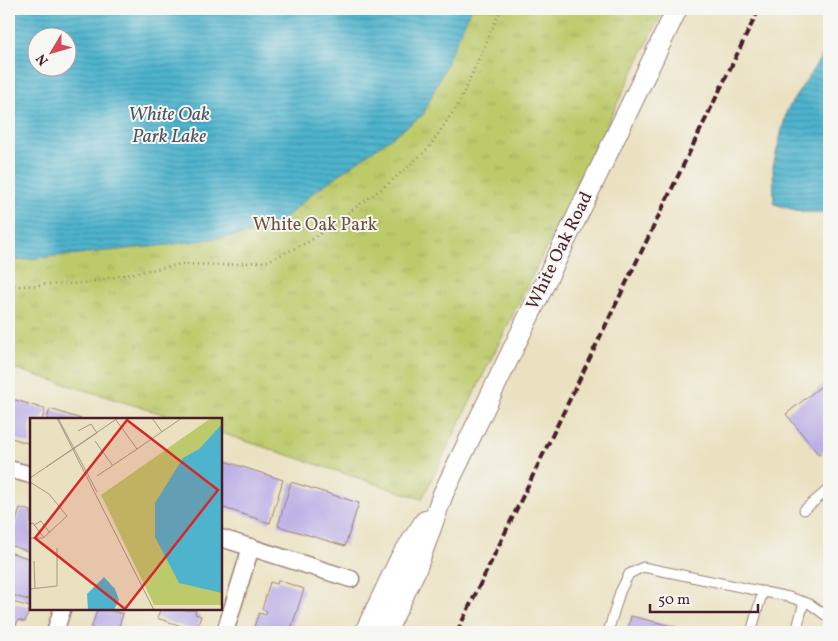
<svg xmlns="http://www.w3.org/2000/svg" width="838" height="641" viewBox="0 0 838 641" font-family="Vollkorn,serif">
  <defs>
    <pattern id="park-tufts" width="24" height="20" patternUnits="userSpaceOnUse" patternTransform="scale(1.25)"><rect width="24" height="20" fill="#bdca6b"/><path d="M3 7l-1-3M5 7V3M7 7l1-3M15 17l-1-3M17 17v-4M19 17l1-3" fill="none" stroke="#a4ad5d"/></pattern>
    <pattern id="water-rules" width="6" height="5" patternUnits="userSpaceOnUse" patternTransform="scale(1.25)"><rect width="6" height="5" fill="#4eb4cd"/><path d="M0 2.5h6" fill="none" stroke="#4392a7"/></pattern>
  </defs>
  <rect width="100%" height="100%" fill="#f6f6f2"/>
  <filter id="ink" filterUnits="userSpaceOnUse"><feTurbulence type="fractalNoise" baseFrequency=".02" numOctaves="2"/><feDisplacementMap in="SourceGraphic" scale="10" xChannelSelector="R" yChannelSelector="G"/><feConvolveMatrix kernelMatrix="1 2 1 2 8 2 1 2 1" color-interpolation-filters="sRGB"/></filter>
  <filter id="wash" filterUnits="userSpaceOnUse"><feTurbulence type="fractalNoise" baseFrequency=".0096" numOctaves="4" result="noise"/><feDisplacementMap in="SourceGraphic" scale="20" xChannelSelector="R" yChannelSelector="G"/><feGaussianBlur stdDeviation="1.12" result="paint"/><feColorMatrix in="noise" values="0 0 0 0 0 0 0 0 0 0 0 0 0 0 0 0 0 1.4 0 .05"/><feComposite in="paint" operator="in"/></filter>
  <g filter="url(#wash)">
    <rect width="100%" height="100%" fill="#eae1c0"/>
    <path fill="url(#park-tufts)" stroke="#84744b" fill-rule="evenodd" d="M9 9H664L422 499 221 433V420H182L9 367ZM38 38H68V68H38Z"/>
    <path fill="url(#water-rules)" stroke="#4c6a7c" fill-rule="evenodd" d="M9 9H471L423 115 313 193 271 231 167 245 9 261ZM38 38H68V68H38Z
      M829 52V213L802 212 774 204 773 166 787 110 823 54Z"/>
    <g id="blocks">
      <path fill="#bcafe5" d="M829 380V447L819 455 786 414Z
        M9 398 45 409 42 420H31L30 444 9 437Z
        M50 409 81 419V420H47Z
        M221 460 283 480 270 523 221 507Z
        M291 482 359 503 345 546 278 526Z
        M20 508 31 511V552L9 545Z
        M9 552 31 559V601L9 594Z
        M278 580 304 589 290 632H252L259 613 266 615 267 611 262 609 270 582 277 584Z
        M9 601 30 607 25 622 18 620 15 629 22 632H9Z
        M97 610H109L123 614 117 632H90Z
        M160 610H196L195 614 201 616 196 631 157 618Z
        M631 616 696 632H627Z"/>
    </g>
  </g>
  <g filter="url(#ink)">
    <use href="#blocks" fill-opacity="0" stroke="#9a8076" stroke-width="1"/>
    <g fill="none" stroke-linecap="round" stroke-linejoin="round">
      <defs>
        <path id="service" d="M804 510 829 489
          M608 632 620 592 629 574 643 567 789 597 810 604 829 618
          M751 632 763 591
          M796 632 804 602"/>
        <path id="minor" d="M9 469 31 475
          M221 538 351 579
          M55 632 62 610
          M225 632 251 547"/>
        <path id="tertiary" d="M365 632 400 559 425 521
          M386 632 417 567 443 494 677 9"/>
      </defs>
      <use href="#service" stroke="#9a8076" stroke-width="11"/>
      <use href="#minor" stroke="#9a8076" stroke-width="19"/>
      <use href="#tertiary" stroke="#9a8076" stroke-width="22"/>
      <path stroke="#9a8076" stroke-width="2.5" stroke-dasharray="1 4" stroke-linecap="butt" d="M9 285 18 286 84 283 181 264 226 265 268 261 310 241 389 183 428 149 459 103 501 9"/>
      <use href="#service" stroke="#fff" stroke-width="9"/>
      <use href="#minor" stroke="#fff" stroke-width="16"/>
      <use href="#tertiary" stroke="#fff" stroke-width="20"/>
      <path stroke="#4a1f2b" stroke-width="4" stroke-dasharray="8 4" stroke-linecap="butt" d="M457 632 759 9"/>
    </g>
  </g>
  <g text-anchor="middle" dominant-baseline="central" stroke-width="4" stroke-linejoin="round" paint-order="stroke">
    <g font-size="18" fill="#6c523e" stroke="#f6f6f2">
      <text x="315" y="225">White Oak Park</text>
    </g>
    <g font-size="18" fill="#4a1f2b" stroke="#f6f6f2">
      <text transform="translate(560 251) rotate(-64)">White Oak Road</text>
    </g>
    <g font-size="19" font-style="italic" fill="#4b5364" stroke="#f6f6f2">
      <text x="169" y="115">White Oak<tspan x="169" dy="22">Park Lake</tspan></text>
    </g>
  </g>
  <g transform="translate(30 418)">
    <rect width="192" height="192" fill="#eae1c0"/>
    <path d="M181 0H192V187H124L71 77Z" fill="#bdca6b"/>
    <path d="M192 6V175L149 165 125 119V85L135 69 153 40 169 31ZM74 159 85 171 89 182 84 192H58L57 176Z" fill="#4eb4cd"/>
    <path fill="none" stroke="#aa9384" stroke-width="1" d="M27 0 124 192M28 0 67 74M122 0 132 14M86 2 107 31 152 0M48 13 61 6 67 15M65 23 83 48M16 49 67 15M67 58 107 31M0 60 88 0M0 64 19 76 37 98 13 120H0M0 106 3 105 14 120M4 107 11 103 20 115M4 143 5 171M0 171 27 168V130"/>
    <path fill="#d62828" fill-opacity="0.15" stroke="#d62828" stroke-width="2.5" d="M97 2 188 72 95 191 5 120Z"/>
    <rect width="192" height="192" fill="none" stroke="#4a1f2b" stroke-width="2.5"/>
  </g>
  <rect width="838" height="641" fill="none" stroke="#f6f6f2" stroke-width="30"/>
  <g transform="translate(52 52) rotate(232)"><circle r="24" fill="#f6f6f2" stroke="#b1a0a2"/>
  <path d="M0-4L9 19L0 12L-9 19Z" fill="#d1495b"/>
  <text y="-8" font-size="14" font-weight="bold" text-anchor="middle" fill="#4a1f2b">N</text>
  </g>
  <path d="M650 604v8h108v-8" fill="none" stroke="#4a1f2b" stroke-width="2.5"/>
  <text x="658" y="604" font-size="15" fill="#4a1f2b" stroke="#f6f6f2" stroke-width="4" paint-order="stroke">50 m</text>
</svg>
